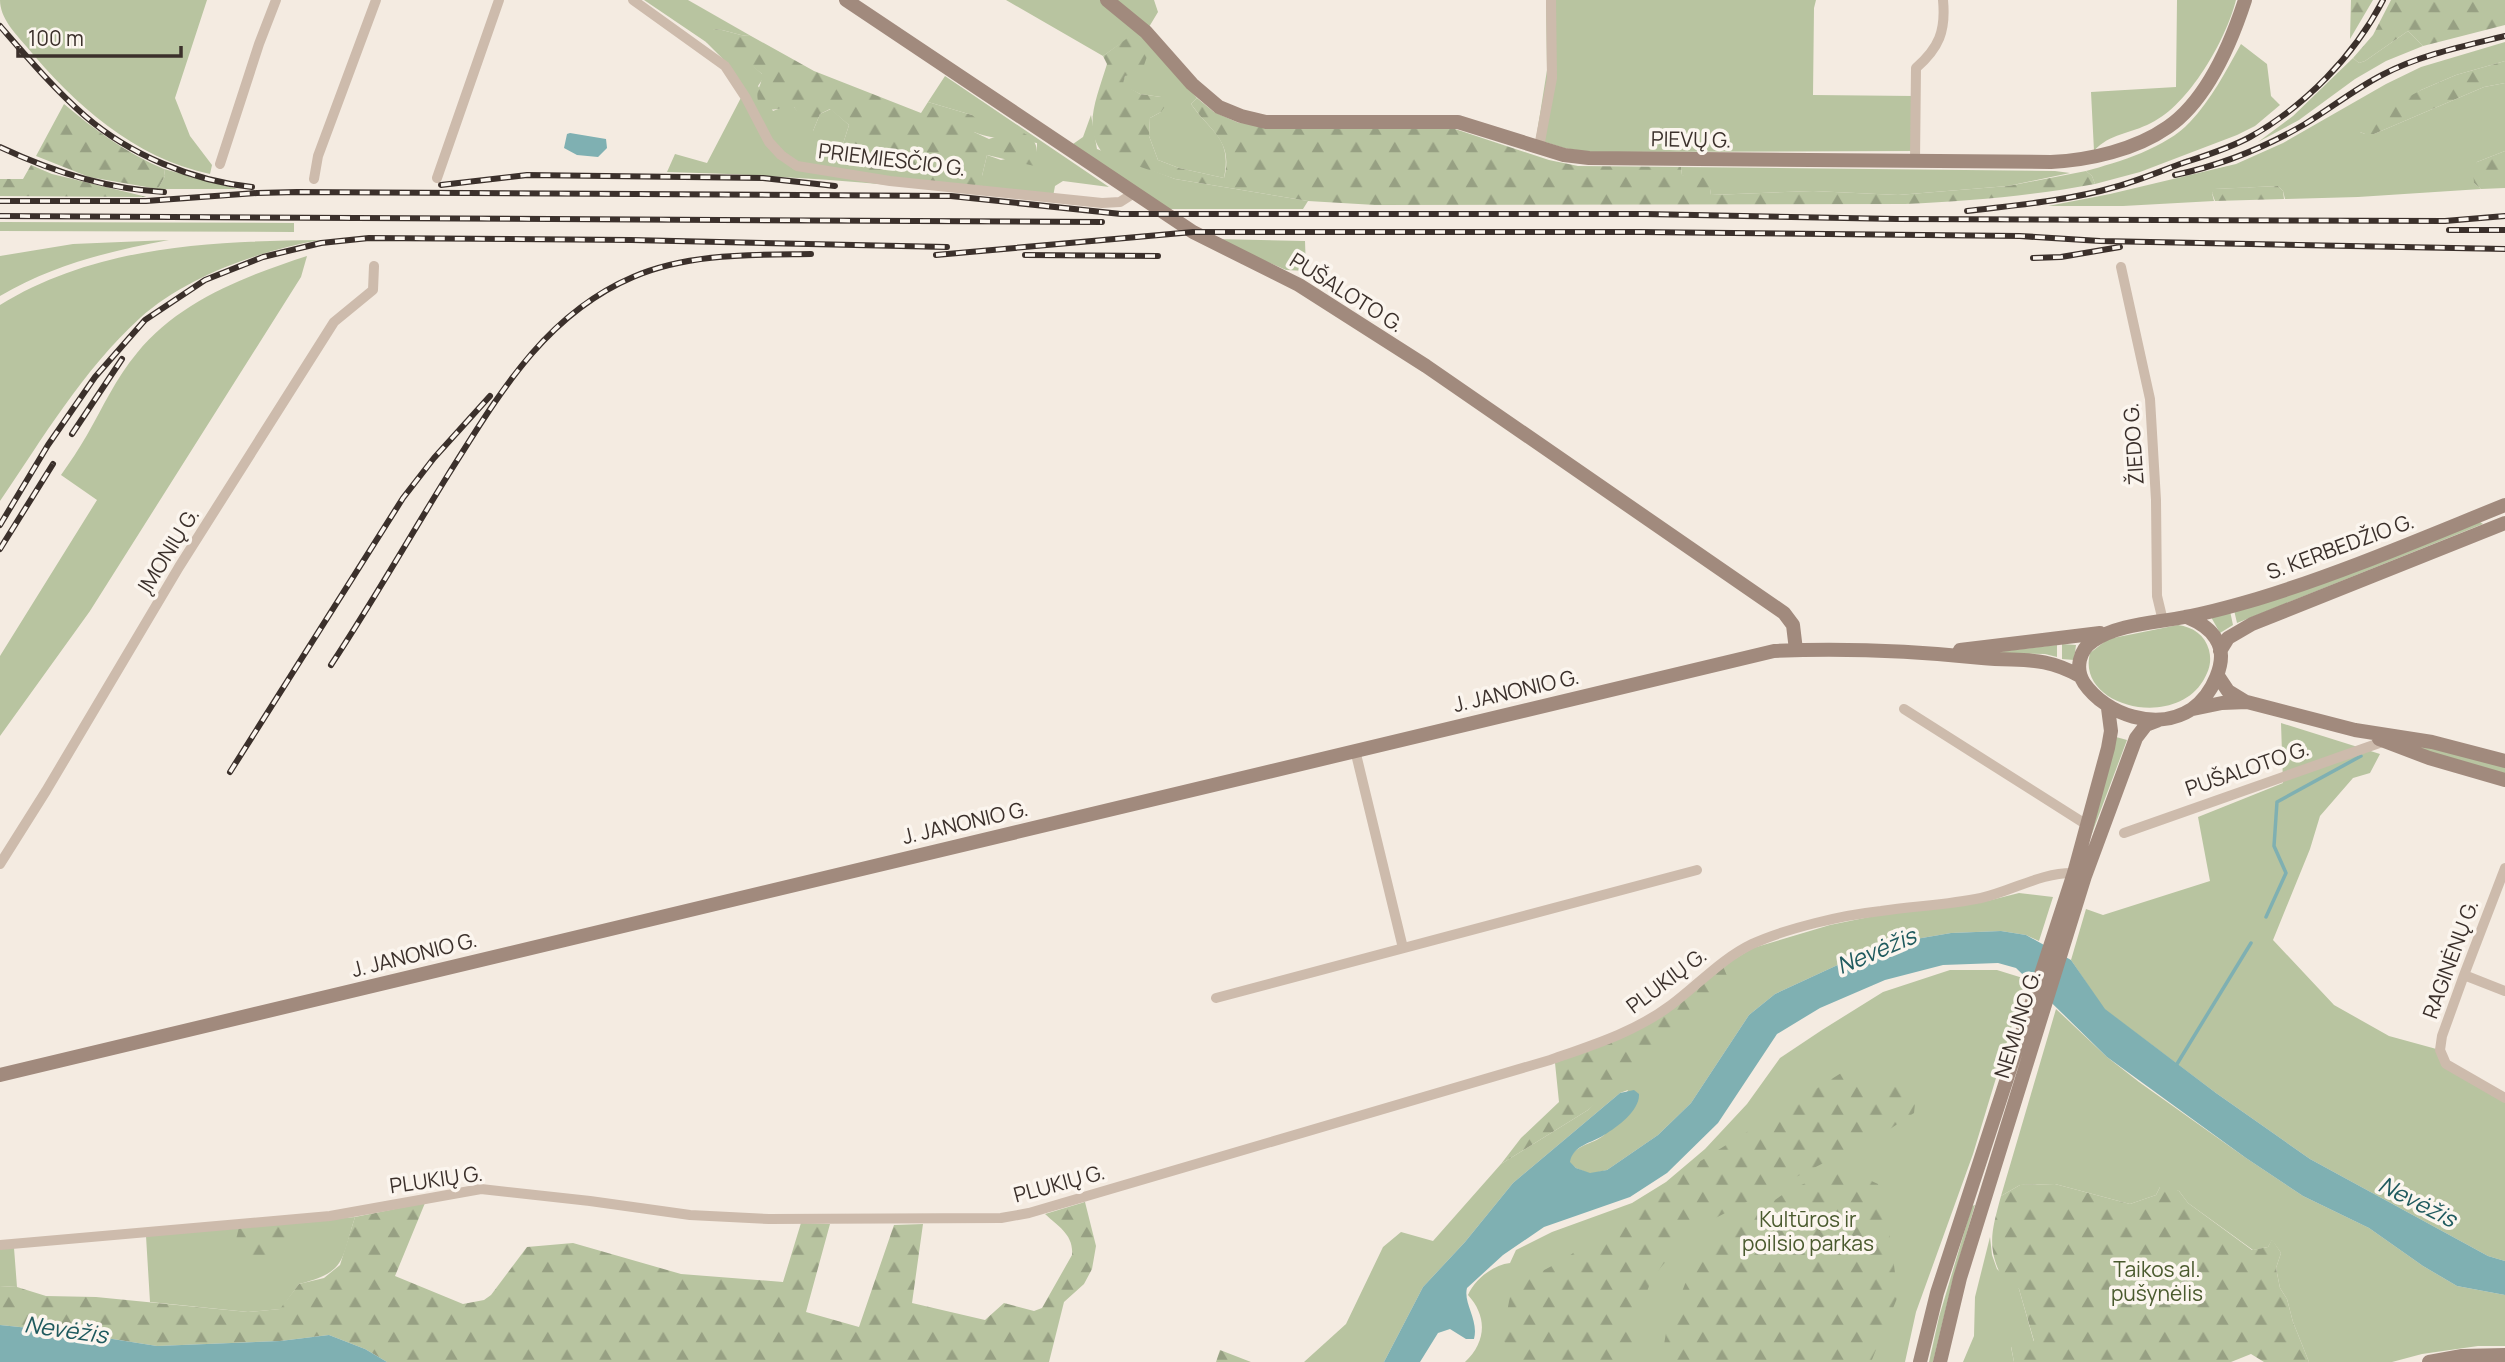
<svg xmlns="http://www.w3.org/2000/svg" width="2505" height="1362" viewBox="0 0 2505 1362" font-family="Manrope,sans-serif">
  <defs>
    <pattern id="forest-firs" width="22" height="20" patternUnits="userSpaceOnUse" patternTransform="scale(1.75)"><rect width="22" height="20" fill="#b8c4a0"/><path d="M5 1l3.5 6h-7zM16 11l3.5 6h-7z" fill="#97a083"/></pattern>
  </defs>
  <rect width="100%" height="100%" fill="#f4ebe1"/>
  <path fill="#b8c4a0" d="M0 0H207L175 98 190 136 212 165 210 174C134 158 74 104 26 46 15 33 0 18 0 0Z
    M644 0H688L751 36C737 36 726 29 712 29L762 74V80L758 86 773 111 783 107H794L813 131 820 114 831 109 849 125 842 147 982 176 987 155 1001 160 1037 152V143C1016 139 993 140 974 132L972 115 928 102 945 76 1109 187 1063 181 1055 186 1052 202C924 187 796 175 667 172L675 154 707 163 745 90 725 61 706 42Z
    M1006 0H1154L1158 12 1146 32H1137L1103 56Z
    M1546 0H1816L1814 8 1813 95 1914 96 1915 151 1589 152 1564 148 1536 139 1547 70Z
    M2177 0H2236C2226 40 2189 105 2151 123 2130 134 2110 133 2094 151L2091 92 2176 87Z
    M2408 31 2423 46 2386 61 2355 79 2299 120 2258 142 2293 116 2353 58 2359 63 2365 61Z
    M2505 42V61L2456 75 2421 90 2360 132 2365 134H2374L2484 87 2505 83V151L2477 162 2474 183 2481 189 2358 197 2285 199 2283 191 2278 186 2215 189 2212 193 2214 201 2123 206H2048L2110 194 2236 164 2283 143 2386 84 2421 67Z
    M2241 44 2267 64 2271 96 2280 105 2255 126 2237 135 2140 172 2095 184 2092 176 2086 171C2119 162 2166 148 2190 122 2211 100 2226 71 2241 44Z
    M1151 45 1197 98 1191 104C1212 134 1232 137 1224 178L1179 168 1158 160 1149 136 1150 118 1161 112V97L1140 94 1122 85 1125 76Z
    M1091 115 1097 149 1175 179 1308 201 1303 209H1167L1073 144 1083 137Z
    M1681 167 2055 171 2070 173 2008 186 1898 195 1813 191 1711 195 1710 189 1682 175Z
    M164 169 238 189H158L165 176Z
    M0 222 294 223V232L0 231Z
    M1214 239 1305 241 1306 271 1286 270Z
    M169 240C109 251 53 265 0 296V256L73 244Z
    M320 240C259 251 187 276 140 318 83 370 43 438 0 501V305C96 246 210 241 320 240Z
    M307 256 301 277 90 611 0 736V656L97 500 61 475C70 462 79 449 87 435 103 407 116 378 137 353 179 301 246 276 307 256Z
    M2480 522 2483 524 2237 623 2234 610Z
    M2230 611 2233 625 2220 633 2211 617Z
    M2178 625C2193 627 2205 635 2209 650 2212 662 2209 671 2203 681 2173 730 2076 706 2090 653L2108 639Z
    M2062 644 2076 645 2074 660 2062 659Z
    M2057 645V657L2045 654 1987 653Z
    M2281 723 2380 754 2370 773 2353 778 2320 816 2310 849 2273 940 2334 1005 2389 1036 2440 1050 2446 1064 2505 1098V1261L2488 1256 2310 1159 2216 1093 2104 1009 2071 960 2086 909 2103 915 2210 881 2198 817 2283 783Z
    M2116 737 2127 740 2091 836Z
    M2406 741 2505 767V774L2438 756Z
    M2019 893 2053 897 2039 941 2026 935 2001 931 1951 933 1881 945 1775 994 1749 1015 1691 1103 1658 1135 1607 1170 1590 1174 1576 1168 1569 1162C1573 1144 1593 1145 1604 1135 1612 1128 1622 1101 1628 1090L1620 1093 1513 1183 1465 1242 1423 1287 1384 1362H1304L1346 1324 1383 1247 1401 1232 1433 1241 1501 1164 1588 1110 1723 966 1753 948 1830 925 1879 915 1987 901Z
    M1950 970H1997L2026 979 1973 1154 1916 1312 1905 1362H1465C1486 1342 1488 1317 1468 1295 1475 1279 1493 1265 1510 1263L1516 1250 1552 1232 1632 1203 1666 1182 1705 1149 1747 1104 1780 1058 1822 1030 1883 992Z
    M2056 1009 2107 1057 2139 1082 2246 1158 2303 1196 2369 1228 2423 1266 2457 1286 2505 1295V1346H2478L2422 1354 2392 1362H2309L2293 1322 2287 1299 2280 1288 2276 1268 2281 1253 2272 1240 2268 1247 2253 1250 2188 1203 2179 1191 2160 1187 2156 1195 2130 1204 2055 1184 2020 1185 2001 1196Z
    M1975 1205 1952 1283 1933 1362H1929L1939 1317 1972 1206Z
    M355 1217C341 1260 347 1272 299 1284L281 1309 248 1312 150 1302 146 1236Z
    M1990 1237 1992 1255 1997 1269 2019 1289 2034 1342 2011 1347 2014 1362H1963L1974 1336 1975 1297Z
    M14 1248 17 1287 0 1286V1249Z"/>
  <path fill="url(#forest-firs)" d="M2351 0H2373L2350 39Z
    M2391 0H2505V25L2423 46 2408 31 2365 61 2359 63 2353 58 2373 35Z
    M712 29C726 29 737 36 751 36L814 71 921 113 928 102 972 115 978 120 974 132 989 139 998 136 997 128 1001 125C1016 130 1037 134 1037 152L1045 160 1043 168 987 155 982 176 974 186 890 178 843 170 842 147 849 125 830 109 820 114 813 131H807C800 124 800 116 794 107 779 107 776 112 760 108 753 88 762 89 762 74L751 65 706 42 707 35Z
    M1137 31 1151 45 1142 71 1125 76 1123 84 1140 94 1161 97 1166 105 1161 112 1150 118 1149 136 1158 160 1179 168 1224 178C1234 141 1210 131 1191 104L1197 98 1214 112 1239 123 1455 129 1549 160 1578 166 1681 167 1682 175 1716 179 1717 183 1710 189 1711 195 1813 191 1898 195 2008 186 2086 171 2092 176 2095 184C2031 196 1970 201 1905 204L1375 205 1308 201 1175 179 1135 165 1120 168C1076 140 1095 104 1107 64L1103 56Z
    M2505 61V83L2484 87 2374 134H2365L2360 132 2358 125 2421 90 2456 75Z
    M64 104C95 130 126 153 164 169L165 176 158 189 89 177 36 156Z
    M2505 151V188L2481 189 2474 183 2473 169 2477 162Z
    M31 165 52 174 147 197 0 196V179H23Z
    M2278 186 2283 191 2284 199 2215 201 2212 193 2214 189Z
    M1723 966 1731 986 1588 1110 1501 1164 1521 1138 1559 1102 1555 1063 1632 1033Z
    M1846 1070 1859 1075 1869 1099 1902 1083 1916 1094 1914 1113 1890 1129 1692 1230 1652 1278 1637 1319 1633 1362H1513L1502 1336 1512 1287 1565 1259 1683 1172Z
    M1841 1167 1878 1184 1891 1242 1898 1296 1871 1362H1661L1666 1333 1685 1284 1714 1241 1788 1191Z
    M2055 1184 2130 1204 2156 1195 2160 1187H2170L2179 1191 2188 1203 2252 1250 2268 1247 2272 1239 2281 1253 2276 1268 2280 1288 2287 1299 2293 1322 2309 1362H2264L2251 1354 2231 1362H2014L2011 1346 2034 1341 2019 1289 2005 1283C1986 1249 1991 1233 2001 1196L2020 1185Z
    M1085 1202 1096 1246 1092 1269 1084 1284 1064 1302 1049 1362H387L365 1349 329 1335 280 1341 157 1346 68 1332 0 1325V1286L17 1287 46 1296 96 1297 248 1312 280 1309 299 1284 324 1278 340 1265 355 1217 425 1203 395 1276 463 1304 484 1300 491 1295 527 1247 573 1243 681 1274 783 1282 801 1223 830 1224 806 1312 859 1327 894 1225 923 1224 912 1303 985 1320 1004 1303 1034 1311 1042 1308 1072 1255C1074 1235 1058 1226 1045 1214Z
    M290 1222 295 1231 294 1244 272 1254 248 1259 234 1248 239 1227Z
    M1220 1350 1251 1362H1216Z"/>
  <path fill="#7fb0b2" d="M570 133 606 139 607 148 598 157 577 155 564 148 567 134Z
    M2001 931 2026 935 2071 960 2105 1009 2216 1093 2310 1159 2488 1256 2505 1261V1295L2457 1286 2423 1266 2369 1228 2303 1196 2246 1158 2107 1057 2016 968 1998 963 1943 965 1885 980 1820 1008 1777 1034 1718 1123 1667 1173 1630 1197 1544 1227 1503 1255 1467 1288C1463 1303 1479 1320 1474 1339H1466L1450 1329 1438 1333 1420 1362H1384L1423 1287 1465 1242 1513 1183 1620 1093 1634 1090 1639 1094C1640 1110 1618 1127 1604 1135 1592 1143 1573 1145 1570 1162L1576 1168 1590 1173 1607 1170 1658 1135 1691 1103 1749 1015 1775 994 1881 945 1951 933Z
    M0 1325 68 1332 157 1346 280 1341 329 1335 365 1349 387 1362H0Z"/>
  <g fill="none" stroke-linecap="round" stroke-linejoin="round">
    <path stroke="#7fb0b2" stroke-width="3.5" d="M2266 917 2286 873 2274 846 2277 802 2361 756
      M2177 1064 2251 943"/>
    <path stroke="#cdbbac" stroke-width="10" d="M633 0 725 66 746 98 769 142 781 155 797 166 890 181 1102 203 1120 202 1134 193
      M1539 147 1552 78 1551 0
      M1915 161 1916 68C1939 48 1946 31 1943 0
      M220 164 259 44 276 0
      M437 178 499 0
      M314 179 318 156 376 0
      M2121 267 2150 399 2156 500 2157 596 2163 621
      M1904 709 2087 825
      M1355 750 1403 948
      M2124 833 2385 741
      M0 864 46 791 179 567 334 322 373 290 374 266
      M2505 868 2464 975 2442 1036 2440 1050 2446 1064 2505 1098
      M2464 975 2505 991
      M1216 998 1697 870
      M0 1245 330 1216 481 1189 590 1201 690 1215 769 1219 1001 1218 1029 1213 1550 1060C1593 1045 1635 1032 1671 1005 1698 985 1721 959 1752 944 1787 928 1843 915 1881 911 1914 906 1948 905 1981 898 2012 891 2042 872 2074 873"/>
    <path stroke="#a18a7d" stroke-width="14" d="M846 0 1193 232 1299 285 1426 366 1784 613 1793 625 1796 650
      M1107 0 1146 32 1192 84 1219 107 1241 116 1266 122H1458L1564 155 1589 158 2051 162C2090 160 2135 150 2168 127 2207 100 2231 43 2245 0
      M2187 617C2199 622 2210 628 2216 639 2230 660 2211 696 2192 709 2157 732 2106 715 2084 683 2075 669 2079 650 2093 641 2118 624 2155 623 2185 617 2209 613 2233 606 2257 599 2342 573 2423 538 2505 505
      M1960 650 2100 633
      M2220 651 2228 638 2252 624 2505 523
      M2218 676 2228 691 2246 702
      M2193 709 2222 703 2247 702 2355 730 2432 742 2505 761
      M2379 739 2429 758 2505 780
      M0 1075 1774 651C1843 648 1914 651 1982 658 2023 662 2042 655 2080 676
      M1920 1362 1937 1293 2074 873 2108 748 2111 731 2108 708
      M1940 1362 1960 1278 2085 876 2136 738 2146 725 2159 720
      M2429 1362 2462 1356 2505 1355"/>
    <defs>
      <path id="rail" d="M0 26C27 57 54 89 85 116 130 155 193 181 252 187
        M0 147C53 172 106 189 164 192
        M2175 175C2222 165 2264 148 2305 124 2331 108 2355 89 2382 75 2420 55 2464 46 2505 36
        M441 185 527 175 763 178 835 186
        M0 201H146L257 193 297 192 951 196 1121 214H1646L1897 219 2445 221 2505 216
        M1967 211C2016 205 2067 201 2115 187 2137 181 2159 172 2180 164 2204 156 2228 149 2250 137 2305 106 2354 56 2383 0
        M0 216 1102 222
        M2449 230H2505
        M936 255 1193 232H1641L2020 236 2100 241 2505 249
        M1025 255 1158 256
        M2033 258 2061 257 2120 247
        M72 434 122 359
        M0 525 48 445 95 377 145 320 205 280 263 257 321 243 369 238 631 240 947 247
        M0 549 53 464
        M331 665C372 603 409 538 448 475 498 396 544 315 633 277 689 253 752 255 811 254
        M230 772 403 498 434 458 490 396"/>
    </defs>
    <use href="#rail" stroke="#3b302b" stroke-width="6"/>
    <use href="#rail" stroke="#fbf5ee" stroke-width="3.5" stroke-dasharray="10" stroke-linecap="butt"/>
  </g>
  <g text-anchor="middle" dominant-baseline="central" stroke-width="7" stroke-linejoin="round" paint-order="stroke">
    <g font-size="21" fill="#3b302b" stroke="#fbf5ee">
      <text transform="translate(1691 139) rotate(1)">PIEVŲ G.</text>
      <text transform="translate(892 159) rotate(7)">PRIEMIESČIO G.</text>
      <text transform="translate(1347 292) rotate(32)">PUŠALOTO G.</text>
      <text transform="translate(2133 444) rotate(-94)">ŽIEDO G.</text>
      <text transform="translate(2340 546) rotate(-20)">S. KERBEDŽIO G.</text>
      <text transform="translate(168 550) rotate(-58)">ĮMONIŲ G.</text>
      <text transform="translate(1516 690) rotate(-13)">J. JANONIO G.</text>
      <text transform="translate(2247 768) rotate(-19)">PUŠALOTO G.</text>
      <text transform="translate(965 822) rotate(-13)">J. JANONIO G.</text>
      <text transform="translate(414 954) rotate(-14)">J. JANONIO G.</text>
      <text transform="translate(2450 959) rotate(-70)">RAGINĖNŲ G.</text>
      <text transform="translate(1666 980) rotate(-37)">PLUKIŲ G.</text>
      <text transform="translate(2017 1024) rotate(-73)">NEMUNO G.</text>
      <text transform="translate(436 1179) rotate(-8)">PLUKIŲ G.</text>
      <text transform="translate(1059 1183) rotate(-15)">PLUKIŲ G.</text>
    </g>
    <g font-size="21" fill="#4a5a2e" stroke="#fbf5ee">
      <text x="1808" y="1219">Kultūros ir<tspan x="1808" dy="24">poilsio parkas</tspan></text>
      <text x="2157" y="1269">Taikos al.<tspan x="2157" dy="24">pušynėlis</tspan></text>
    </g>
    <g font-size="23" font-style="italic" fill="#1f5a5e" stroke="#fbf5ee">
      <text transform="translate(1876 950) rotate(-23)">Nevėžis</text>
      <text transform="translate(2418 1201) rotate(27)">Nevėžis</text>
      <text transform="translate(66 1329) rotate(8)">Nevėžis</text>
    </g>
  </g>
  <path d="M18 46v10h163v-10" fill="none" stroke="#3b302b" stroke-width="3.5"/>
  <text x="28" y="46" font-size="21" fill="#3b302b" stroke="#fbf5ee" stroke-width="5" paint-order="stroke">100 m</text>
</svg>
